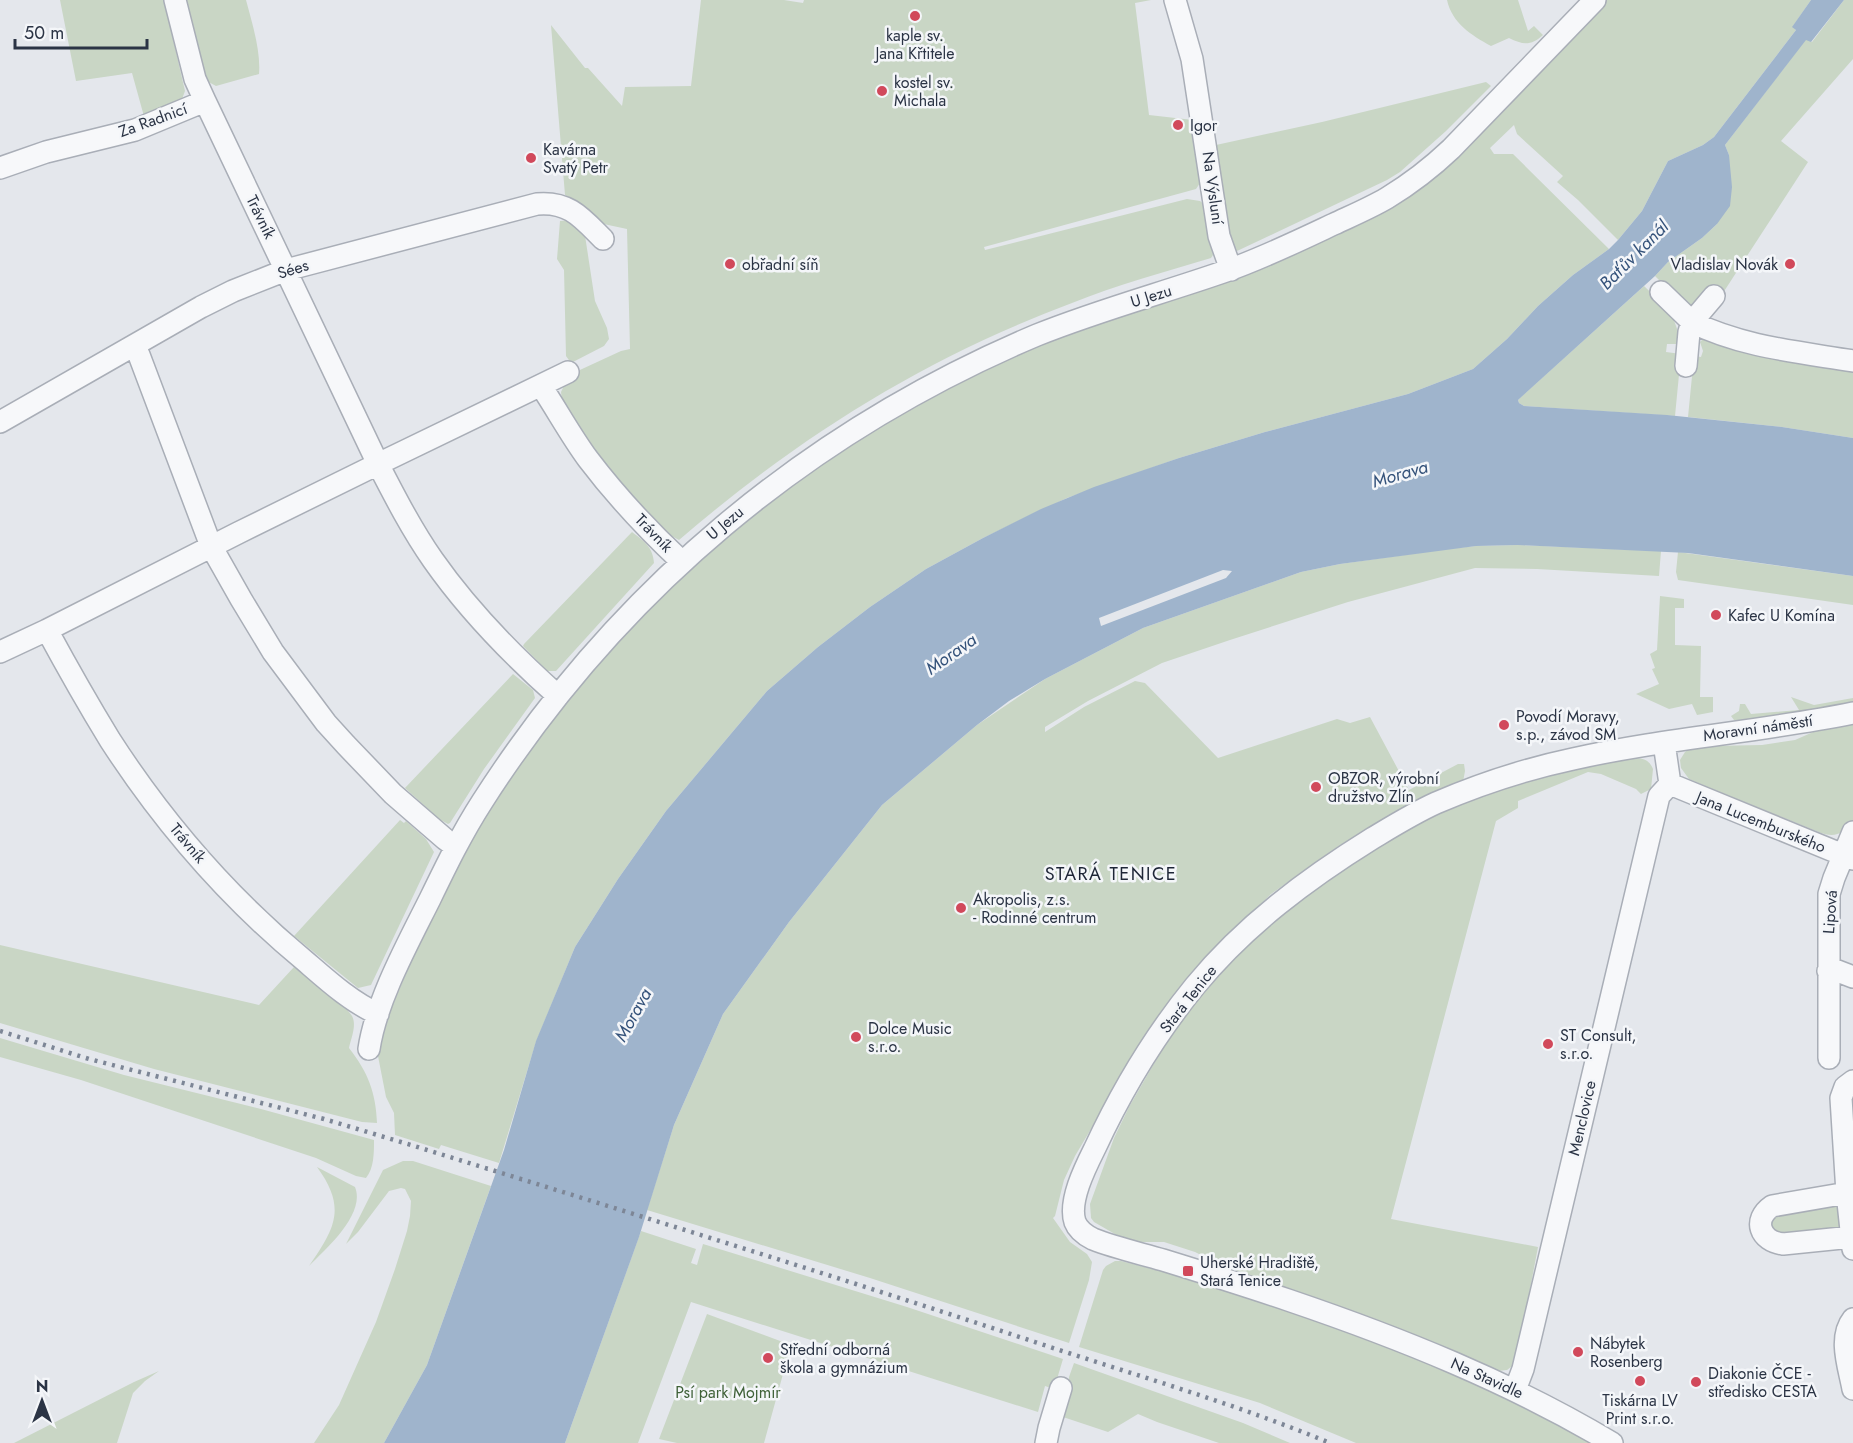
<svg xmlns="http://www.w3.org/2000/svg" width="1853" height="1443" viewBox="0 0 1853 1443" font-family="Jost,sans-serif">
  <rect width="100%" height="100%" fill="#e4e7ec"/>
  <path fill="#c9d6c5" d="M60 0H164L185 91 182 99 145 120 132 73 76 81Z
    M184 0H246C252 22 261 52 259 74L216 86 205 80Z
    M701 0H784L803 3 804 0H1151L1135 3 1149 115 1193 120 1198 148 1200 183 1196 189 984 247 985 250 1187 199 1200 201 1206 206 1213 255 1211 258C1164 272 1117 285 1072 303 923 359 800 436 679 540L668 534 659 527 595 455 562 400 561 392 569 375 621 351 630 349 627 229 599 223 582 205 565 195 551 25 585 68H588L622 106 625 87 691 86Z
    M1447 0H1518L1528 31 1534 26 1543 35C1531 46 1523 45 1509 38L1491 46C1471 35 1452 23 1447 0Z
    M1605 0H1811L1793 26 1796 30 1714 137 1703 145 1668 161 1642 211 1618 240 1578 200 1557 182 1563 176 1517 134 1514 125 1490 148 1494 154H1513L1609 249 1573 275 1538 306 1507 339 1473 369 1408 394 1265 432 1179 458 1067 498 983 538 926 569 870 607 818 647 767 691 666 811 618 879 575 947 536 1042 499 1163 441 1145 439 1149 395 1135 394 1113 386 1097 377 1051 388 1016 431 915 492 804 578 685 654 601 755 512 858 438 972 374 1045 342 1112 317 1185 295 1273 264 1379 212 1454 159 1507 108Z
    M1844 0H1853V59L1781 141 1808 162 1721 296 1687 308 1655 276 1668 262 1702 238 1717 224 1729 155 1725 145 1806 39 1812 42Z
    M1486 82 1491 86 1446 131 1400 172 1387 180 1237 251 1228 239 1216 145 1322 122Z
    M573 220 584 229 595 301 607 328 609 339 604 346 571 363 566 356 564 270 557 259 560 221Z
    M1644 286 1671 312 1681 340 1680 344H1667L1666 352 1681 354 1675 416 1524 406 1519 403 1518 400 1521 397Z
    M1705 337 1853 369V438L1782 427 1688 417 1694 356 1701 357 1703 351 1700 342Z
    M632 532C644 541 653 547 654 563L556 671H547L523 646 524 644Z
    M1518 545 1661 551 1659 576 1537 569 1475 568 1348 602 1230 640 1162 663 1088 701 1045 727V732L1084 707 1135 681 1145 683 1218 758 1337 719 1350 723 1370 717 1409 790 1458 764H1464L1465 771 1463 782 1401 810 1340 845 1271 894 1225 940 1107 1102 1075 1156 1064 1180 1055 1216 1053 1218 1070 1242 1087 1254 1092 1262 1089 1280 1069 1343 870 1278 647 1210 674 1125 723 1014 789 922 882 805 977 725 1045 679 1143 628 1301 572 1340 564 1447 549 1476 546Z
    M1678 552 1853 576V605L1678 580 1676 572Z
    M1660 596 1684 599V608H1675V645L1701 646 1700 697H1713V712L1697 715 1692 704 1669 709 1636 694 1659 684 1652 669 1655 668 1650 654 1657 650Z
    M513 674 533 690 535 698 484 769 450 823 448 824 439 819 405 788Z
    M1791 697 1814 705 1853 698V703L1739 721 1734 720 1731 716 1739 711 1740 704H1745L1751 714 1799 710Z
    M1853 723V822C1843 833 1836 838 1821 833L1705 786 1689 779 1681 768 1680 760 1685 752 1689 749 1711 746 1762 745 1795 740 1820 729Z
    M1633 758C1642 758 1649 759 1653 769L1651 789 1641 794 1636 789 1601 774 1588 772 1518 801V808L1496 821 1391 1219 1538 1247 1516 1363 1507 1370 1498 1371 1390 1325 1237 1273 1195 1252 1164 1242H1135L1120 1237 1094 1222 1091 1218 1090 1204 1114 1138 1129 1107 1175 1027 1244 947 1302 894 1382 841 1438 813 1481 795 1541 776 1589 765Z
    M400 820 404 823 406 821 426 839 434 852 371 985 358 988 294 936Z
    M0 945 259 1005 294 967C306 977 345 1004 352 1016 357 1025 351 1038 349 1048 368 1072 376 1093 377 1123L362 1122 154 1069 0 1023Z
    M0 1038 124 1075 261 1109 374 1140C374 1153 374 1168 366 1178L356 1176 316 1158 81 1080 0 1057Z
    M403 1161H413L491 1186 427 1365 384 1443H314L339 1405 376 1322 395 1269 407 1231 410 1216 411 1201 405 1189 401 1188 389 1191 358 1232 314 1276 346 1244 383 1170Z
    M317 1167 355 1187C366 1214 326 1249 309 1266 335 1228 347 1208 317 1167Z
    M1839 1202 1843 1228 1775 1238 1767 1220 1770 1215Z
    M641 1231 696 1249 691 1263 697 1265 703 1244 907 1307 1063 1359 1054 1389 1045 1386 1038 1412 691 1302 638 1443H565Z
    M1115 1261H1121L1230 1289 1288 1308 1471 1378 1593 1443H1356L1260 1403 1079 1347 1103 1270 1106 1266Z
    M707 1314 791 1345 764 1443H677L659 1439Z
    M1074 1363 1243 1423 1290 1443H1219L1157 1422 1138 1414 1108 1432 1063 1417 1069 1396V1377Z
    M159 1371 145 1381 133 1393 117 1443H14L134 1382Z"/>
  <path fill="#9fb4cc" d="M1811 0H1844L1811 42 1806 40 1725 145 1729 155 1732 187 1730 206 1717 224 1702 238 1668 262 1655 276 1518 400 1519 403 1524 406 1667 415 1782 427 1853 438V576L1688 553 1518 545 1476 546 1340 564 1301 572 1143 628 1045 679 1009 701 977 725 882 805 789 922 723 1014 674 1125 639 1237 565 1443H384L427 1365 504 1150 536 1041 575 947 618 879 666 811 767 691 818 647 870 607 926 569 983 538 1041 509 1094 487 1179 458 1265 432 1408 394 1473 369 1507 339 1538 306 1573 275 1609 249 1618 240 1642 211 1668 161 1703 145 1714 137 1796 30 1792 27Z"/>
  <path fill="#e4e7ec" d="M1223 570 1232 571 1226 578 1101 626 1099 618Z"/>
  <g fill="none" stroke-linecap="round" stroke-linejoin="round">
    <defs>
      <path id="minor" d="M1175 0 1192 59 1219 236 1231 270
        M205 101 378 464 238 533 47 630C67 667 88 704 110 740 163 822 230 899 305 961 327 980 351 1002 378 1014
        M0 168 46 152 135 130 205 101 195 79 175 0
        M1661 292 1692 322 1689 332 1686 366
        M1714 296 1692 322C1742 347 1799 352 1853 361
        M133 346 139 355 211 546 241 599 273 652 326 723 346 745 393 794 445 839 456 847
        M541 386C557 410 571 436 588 459 616 496 648 530 681 561
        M0 422 201 307 233 291 286 270 537 204C569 201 582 218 603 239
        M0 652 47 630
        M558 696C513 656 468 610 433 560 412 530 395 497 378 464L568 372
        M1670 784 1853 859
        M1828 971 1835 970 1853 977
        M369 1049C376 1001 408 943 430 899 446 866 462 833 482 802 617 591 807 432 1037 335 1099 310 1163 293 1226 271 1263 258 1298 241 1334 224 1351 216 1370 208 1387 198 1410 184 1431 168 1451 149L1595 0
        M1829 1058V894L1834 878 1853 832
        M1847 1193 1772 1206C1752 1220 1760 1241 1783 1244L1852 1237
        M1853 1249 1847 1193 1841 1098 1845 1087 1853 1081
        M1853 1319C1838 1338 1849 1367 1853 1389
        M1515 1390 1523 1369 1659 796 1670 784 1664 743
        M1046 1443 1049 1428 1061 1388
        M1612 1443C1510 1382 1400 1338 1288 1300 1247 1286 1205 1273 1163 1260 1139 1253 1116 1248 1093 1239 1085 1235 1078 1230 1075 1222 1068 1201 1086 1166 1095 1148 1121 1092 1155 1035 1195 986 1244 926 1307 879 1373 838 1393 826 1414 813 1436 803 1480 784 1526 769 1573 759 1665 738 1760 732 1853 713"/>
    </defs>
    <use href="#minor" stroke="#a9aeb7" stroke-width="24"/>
    <use href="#minor" stroke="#f7f8fa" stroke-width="21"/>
    <path stroke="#7d8696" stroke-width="4.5" stroke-dasharray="3 6" stroke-linecap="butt" d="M0 1031 89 1059 324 1119 411 1145C621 1210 832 1275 1041 1344 1138 1376 1236 1404 1330 1443"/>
  </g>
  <g fill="#d1495b" stroke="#f4f6f9" stroke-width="2">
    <circle cx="915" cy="16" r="6"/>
    <circle cx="882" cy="91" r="6"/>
    <circle cx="1178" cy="125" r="6"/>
    <circle cx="531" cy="158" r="6"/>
    <circle cx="730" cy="264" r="6"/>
    <circle cx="1790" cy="264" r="6"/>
    <circle cx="1716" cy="615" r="6"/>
    <circle cx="1504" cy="725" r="6"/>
    <circle cx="1316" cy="787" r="6"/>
    <circle cx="961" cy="908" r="6"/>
    <circle cx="856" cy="1037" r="6"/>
    <circle cx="1548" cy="1044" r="6"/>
    <rect x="1182" y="1265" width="12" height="12" rx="3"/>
    <circle cx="1578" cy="1352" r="6"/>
    <circle cx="768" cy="1358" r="6"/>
    <circle cx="1640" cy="1381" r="6"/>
    <circle cx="1696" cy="1382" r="6"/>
  </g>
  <g text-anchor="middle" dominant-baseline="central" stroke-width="5" stroke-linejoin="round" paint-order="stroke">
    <g font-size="16" fill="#2b3445" stroke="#f4f6f9" text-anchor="start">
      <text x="915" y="35" text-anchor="middle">kaple sv.<tspan x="915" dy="18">Jana Křtitele</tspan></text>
      <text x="894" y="82">kostel sv.<tspan x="894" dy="18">Michala</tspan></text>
      <text x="1190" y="125">Igor</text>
      <text x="543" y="149">Kavárna<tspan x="543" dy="18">Svatý Petr</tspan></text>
      <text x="742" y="264">obřadní síň</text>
      <text x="1778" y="264" text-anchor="end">Vladislav Novák</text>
      <text x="1728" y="615">Kafec U Komína</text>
      <text x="1516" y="716">Povodí Moravy,<tspan x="1516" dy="18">s.p., závod SM</tspan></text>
      <text x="1328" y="778">OBZOR, výrobní<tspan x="1328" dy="18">družstvo Zlín</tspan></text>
      <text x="973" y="899">Akropolis, z.s.<tspan x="973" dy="18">- Rodinné centrum</tspan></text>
      <text x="868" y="1028">Dolce Music<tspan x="868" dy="18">s.r.o.</tspan></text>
      <text x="1560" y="1035">ST Consult,<tspan x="1560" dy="18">s.r.o.</tspan></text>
      <text x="1200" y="1262">Uherské Hradiště,<tspan x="1200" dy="18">Stará Tenice</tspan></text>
      <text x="1590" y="1343">Nábytek<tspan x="1590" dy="18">Rosenberg</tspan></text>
      <text x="780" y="1349">Střední odborná<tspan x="780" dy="18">škola a gymnázium</tspan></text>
      <text x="1708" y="1373">Diakonie ČCE -<tspan x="1708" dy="18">středisko CESTA</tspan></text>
      <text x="1640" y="1400" text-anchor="middle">Tiskárna LV<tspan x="1640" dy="18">Print s.r.o.</tspan></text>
    </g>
    <g font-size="16" fill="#2b3445" stroke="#f4f6f9">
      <text transform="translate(153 120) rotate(-20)">Za Radnicí</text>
      <text transform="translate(1213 188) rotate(82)">Na Výsluní</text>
      <text transform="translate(261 217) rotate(64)">Trávník</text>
      <text transform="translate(293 269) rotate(-17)">Sées</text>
      <text transform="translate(1151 296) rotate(-17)">U Jezu</text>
      <text transform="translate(725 523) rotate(-40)">U Jezu</text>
      <text transform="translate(654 533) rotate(46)">Trávník</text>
      <text transform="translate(1758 728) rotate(-8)">Moravní náměstí</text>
      <text transform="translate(1761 822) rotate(22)">Jana Lucemburského</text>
      <text transform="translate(188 843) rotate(50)">Trávník</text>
      <text transform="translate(1830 912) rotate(-86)">Lipová</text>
      <text transform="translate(1188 999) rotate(-52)">Stará Tenice</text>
      <text transform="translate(1582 1118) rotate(-77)">Menclovice</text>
      <text transform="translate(1487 1378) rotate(24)">Na Stavidle</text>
    </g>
    <g font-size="16" fill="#3f6138" stroke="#f4f6f9">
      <text x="728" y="1392">Psí park Mojmír</text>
    </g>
    <g font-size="18" font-style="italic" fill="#34527a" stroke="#f4f6f9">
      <text transform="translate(1634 255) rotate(-45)">Baťův kanál</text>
      <text transform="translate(1400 474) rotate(-16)">Morava</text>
      <text transform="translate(951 654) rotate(-35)">Morava</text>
      <text transform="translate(633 1015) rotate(-61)">Morava</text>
    </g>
    <g font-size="18" letter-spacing="1.5" fill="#1d2536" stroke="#f4f6f9">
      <text x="1111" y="874">STARÁ TENICE</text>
    </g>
  </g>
  <g transform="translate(42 1401)" stroke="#f4f6f9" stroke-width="4.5" paint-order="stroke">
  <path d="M0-4.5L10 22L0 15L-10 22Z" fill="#2b3445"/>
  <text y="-9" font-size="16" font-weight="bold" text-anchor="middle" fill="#2b3445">N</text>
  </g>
  <path d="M15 39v9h132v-9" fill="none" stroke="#2b3445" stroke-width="3"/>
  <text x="24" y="39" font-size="18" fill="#2b3445" stroke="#f4f6f9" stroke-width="4.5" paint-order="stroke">50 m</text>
</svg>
